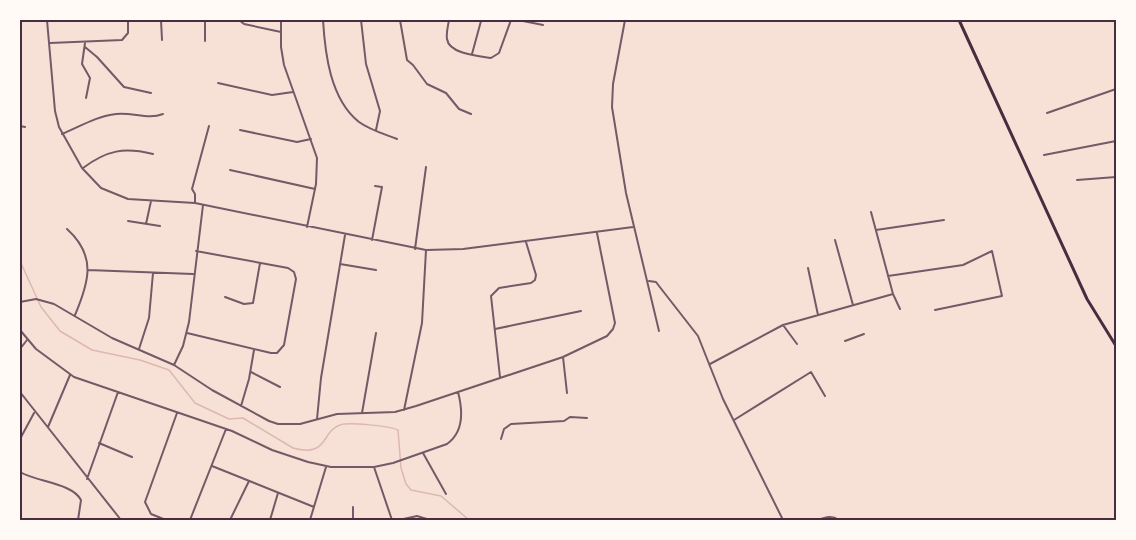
<svg xmlns="http://www.w3.org/2000/svg" width="1136" height="540" viewBox="0 0 1136 540" font-family="'Roboto Condensed',sans-serif">
  <rect width="100%" height="100%" fill="#f7e1d7"/>
  <g fill="none" stroke-linecap="round" stroke-linejoin="round">
    <path stroke="#dcb8b0" stroke-width="1.5" d="M20 261 41 307 60 331 92 350 140 360 169 370 195 403 229 419 243 418 293 448C329 458 321 431 340 425 348 422 390 426 398 430L401 468 406 484 411 490 441 496 469 520"/>
    <path stroke="#755966" stroke-width="2" d="M47 20 55 111 59 127 82 168 101 188 128 199 195 203 426 250 463 249 633 227
      M161 20 162 40
      M205 20V41
      M239 20 244 24 281 32
      M281 20V47L284 65 317 158 316 184 307 227
      M323 20C325 53 330 99 359 122 370 130 384 134 397 139
      M361 20 366 64 380 111 376 130
      M400 20 407 60 413 65 427 84 446 93 459 109 471 114
      M449 20C448 26 446 33 447 39 449 54 479 56 491 58L499 53 511 20
      M518 20 543 25
      M625 20 613 84 612 107 626 193 659 331
      M50 43 122 40 128 33V20
      M85 43 82 64 90 78 86 98
      M85 47 97 57 124 87 151 93
      M472 54 481 21
      M218 83 272 95 293 92
      M1047 113 1116 89
      M20 126 25 127
      M240 130 297 142 311 139
      M62 134C79 127 97 116 116 114 133 112 148 120 163 114
      M1044 155 1116 141
      M83 168C107 150 124 147 153 154
      M230 170 315 189
      M1077 180 1116 177
      M195 203V194L192 189 209 126
      M871 212 893 294 900 309
      M128 221 160 226
      M146 224 151 201
      M67 229C97 256 89 282 75 315
      M876 230 944 220
      M372 240 382 187 375 186
      M835 240 853 305
      M415 249 426 167
      M340 264 376 270
      M808 268 818 315
      M88 270 193 274
      M888 276 963 265 992 251 1002 296 935 310
      M649 281 656 282 659 286 698 336 723 399 783 520
      M225 297 244 304 253 303 260 263
      M20 302 36 299 54 304 112 338 174 365 212 390 269 421 278 424H300L337 414 395 412 416 406 563 357 607 336 613 329 615 323 597 233
      M783 325 797 344
      M495 329 581 311
      M20 330 36 349 74 377 232 431 272 450 308 462 331 467H374L393 463 447 444C464 432 463 411 458 392
      M187 333 271 353H277L284 345 296 279 294 272 288 268 196 251
      M845 341 864 334
      M20 349 27 340
      M139 349 149 318 153 273
      M563 357 567 393
      M710 364 783 325 893 294
      M174 365 183 346 189 322 203 205
      M251 372 280 387
      M500 377 491 296 499 288 531 283 535 280 536 275 526 242
      M20 392 121 520
      M241 406 249 379 254 350
      M404 410 422 323 426 250
      M362 413 376 333
      M317 419 321 378 345 235
      M734 420 811 372 825 396
      M48 427 70 375
      M20 439 34 413
      M501 439 504 429 511 424 564 421 570 417 587 418
      M99 443 132 457
      M423 453 446 494
      M212 466 314 507
      M374 467 392 520
      M20 472C37 482 72 483 81 500L78 520
      M87 479 118 392
      M166 520 151 514 145 502 177 413
      M190 520 226 429
      M230 520 249 481
      M270 520 278 493
      M310 520 326 467
      M353 520V507
      M399 520 417 516 430 520
      M818 520C826 517 832 515 839 520"/>
    <path stroke="#4a2c40" stroke-width="3" d="M959 20 1087 299 1116 346"/>
  </g>
  <rect width="1136" height="540" fill="none" stroke="#fffaf5" stroke-width="42"/>
  <rect x="21" y="21" width="1094" height="498" fill="none" stroke="#4a2c40" stroke-width="2"/>
</svg>
